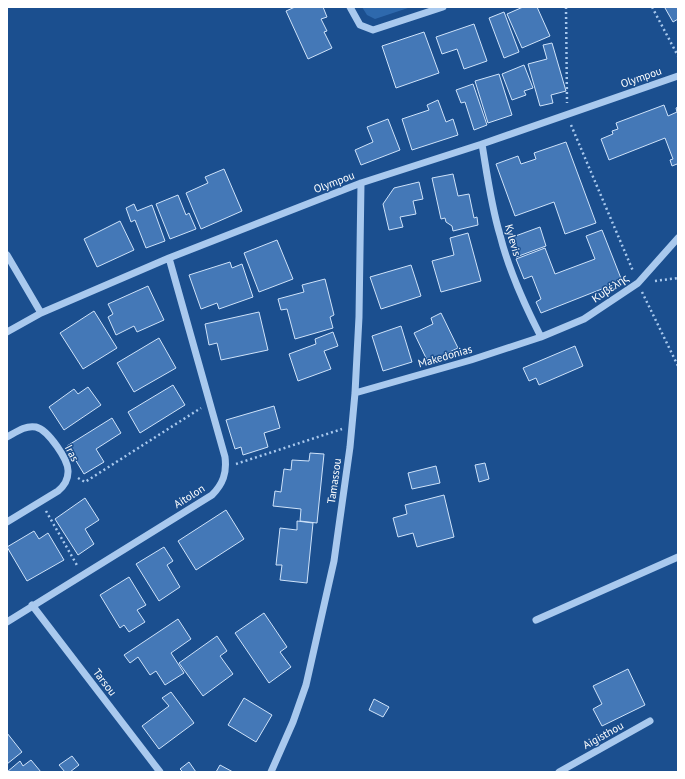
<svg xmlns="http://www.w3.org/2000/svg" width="685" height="779" viewBox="0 0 685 779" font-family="'PT Sans',sans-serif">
  <rect width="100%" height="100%" fill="#1b4f8f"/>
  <path fill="#2e69ad" d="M362 7H411L375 19 367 15Z"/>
  <path fill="#4478b7" stroke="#cfe3fa" d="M295 7H323L327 17 321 19 327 31 324 32 332 48 308 59 286 11Z
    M523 7H537L550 36 522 48 507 14Z
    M667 7H678V19L673 22 665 8Z
    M504 12 519 52 504 58 489 18Z
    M474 24 487 61 464 69 457 49 442 54 436 37Z
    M424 32 439 73 396 88 382 46Z
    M552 43 566 91 551 95 553 103 540 106 528 64 547 59 543 45Z
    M524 65 533 88 524 91 526 95 512 100 502 74Z
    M499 74 512 115 488 123 475 81Z
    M473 84 487 125 474 130 465 102 461 103 456 90Z
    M438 100 446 122 453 119 458 135 412 150 402 119 429 110 427 105Z
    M664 105 668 116 677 112 676 108 678 107V166L677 164 672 166 670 160 673 159 665 138 609 160 601 139 613 134 612 131 618 129 616 123Z
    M388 119 400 150 361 165 355 150 373 142 367 127Z
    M566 142 596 223 565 234 554 202 515 216 496 164 518 156 521 164 536 159 534 153Z
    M224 169 242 211 201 229 186 193 208 183 205 177Z
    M453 174 458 196 469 194 474 218 477 217 478 225 453 231 452 226 446 222 445 218 441 219 432 178Z
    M419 182 423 199 413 201 416 214 400 217 403 227 389 230 383 204 394 188Z
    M178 195 186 215 189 213 196 229 170 239 156 204Z
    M134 204 137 211 152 205 165 241 146 248 135 220 131 222 126 208Z
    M120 221 134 250 97 267 84 239Z
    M540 227 546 246 516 257 510 238Z
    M602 230 622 281 541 313 536 302 541 299 532 276 524 279 516 259 545 248 555 274 595 259 586 236Z
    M468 233 481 281 441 292 432 261 454 255 450 238Z
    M277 240 293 279 259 292 244 253Z
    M230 262 232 268 242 264 253 297 219 309 217 303 201 309 189 275Z
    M411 265 421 296 381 309 370 277Z
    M325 279 334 315 330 317 333 328 295 339 287 309 281 310 278 299 304 292 302 285Z
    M148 286 164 320 137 332 134 326 116 335 108 317 113 314 108 304Z
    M94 311 117 348 83 369 60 333Z
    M259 312 268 350 221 360 217 343 209 345 205 324Z
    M441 313 458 348 428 362 414 333 433 324 431 318Z
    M401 326 412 362 383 371 372 336Z
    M333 332 338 346 324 351 331 369 298 381 289 354 316 344 315 339Z
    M159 338 176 368 134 392 117 363Z
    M575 346 583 366 539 385 536 378 529 381 523 368Z
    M173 385 185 405 140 433 128 412Z
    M88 387 101 405 64 430 49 407 74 389 78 394Z
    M274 406 280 428 264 433 268 447 243 455 241 447 235 449 226 420Z
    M112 418 121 433 96 449 104 462 84 474 67 446Z
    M310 453 324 454 317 523 300 521 301 509 273 506 275 491 281 492 284 469 291 470 292 460 309 461Z
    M485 463 489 479 479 482 475 465Z
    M436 466 440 483 412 489 408 473Z
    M444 495 454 537 417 547 413 533 398 537 393 518 407 514 405 505Z
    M85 498 99 520 85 529 94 544 78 555 55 519Z
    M226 510 244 539 196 570 178 541Z
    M297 521 313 523 307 583 280 580 282 565H276L280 528 297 530Z
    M34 531 39 539 48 533 64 560 27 581 7 547Z
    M164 547 173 561 167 565 180 587 159 601 136 564Z
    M129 577 146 605 137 610 145 622 129 632 124 625 120 628 100 595Z
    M264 613 287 647 280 652 291 667 269 683 235 633Z
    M178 619 191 639 171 653 184 673 165 685 156 671 150 675 138 657 130 663 124 655Z
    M217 636 227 651 220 656 233 674 203 696 179 663Z
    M628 669 645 705 602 726 593 709 602 704 593 686Z
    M171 692 194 723 159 749 142 726 169 706 162 698Z
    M244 698 272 715 256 742 228 725Z
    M374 699 389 707 383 717 369 710Z
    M7 733 22 752 7 764Z
    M72 756 79 765 70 772H65L59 765Z
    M31 760 41 772H7L20 761 23 766Z
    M189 762 196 772H183L180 769Z
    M220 765 233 772H216Z"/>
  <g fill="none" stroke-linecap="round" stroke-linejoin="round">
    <path stroke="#a9c9ee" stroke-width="2.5" stroke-dasharray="2 3" stroke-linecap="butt" d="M566 7 567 103
      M652 7 678 56
      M571 125 633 271
      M655 281 678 278
      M642 292 678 366
      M236 464 342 429
      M78 478 85 482 201 408
      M46 511 78 567"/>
    <path stroke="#a9c9ee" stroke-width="7" d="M350 7 360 25 373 30 443 7
      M482 144C487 174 491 205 500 235 509 271 524 304 541 337
      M7 255 41 313
      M7 332 41 313 169 258 361 183 482 144 678 76
      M355 393 471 360 541 337 584 319 638 283 678 238
      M7 437C16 432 25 425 36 427 48 430 69 460 68 472 68 480 64 486 58 491L7 522
      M32 605 160 772
      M536 620 678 557
      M7 622 212 495C223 484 227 473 225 457L169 258
      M271 772 293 722 306 685 334 561 350 447 355 393 359 317 361 183
      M559 772 650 721"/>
  </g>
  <g text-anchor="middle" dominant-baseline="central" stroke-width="3" stroke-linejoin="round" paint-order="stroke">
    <g font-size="11" fill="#fff" stroke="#1b4f8f">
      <text transform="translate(641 77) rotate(-19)">Olympou</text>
      <text transform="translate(334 182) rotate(-21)">Olympou</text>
      <text transform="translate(513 240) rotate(74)">Kylevis</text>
      <text transform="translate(610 288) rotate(-34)">Κυβέλης</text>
      <text transform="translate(445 356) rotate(-16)">Makedonias</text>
      <text transform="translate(72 453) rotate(63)">Iras</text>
      <text transform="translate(334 481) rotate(-82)">Tamassou</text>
      <text transform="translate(189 496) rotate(-32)">Aitolon</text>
      <text transform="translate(105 682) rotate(53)">Tarsou</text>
      <text transform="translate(603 735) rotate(-29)">Aigisthou</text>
    </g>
  </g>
  <rect width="685" height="779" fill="none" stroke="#ffffff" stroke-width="16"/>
</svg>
